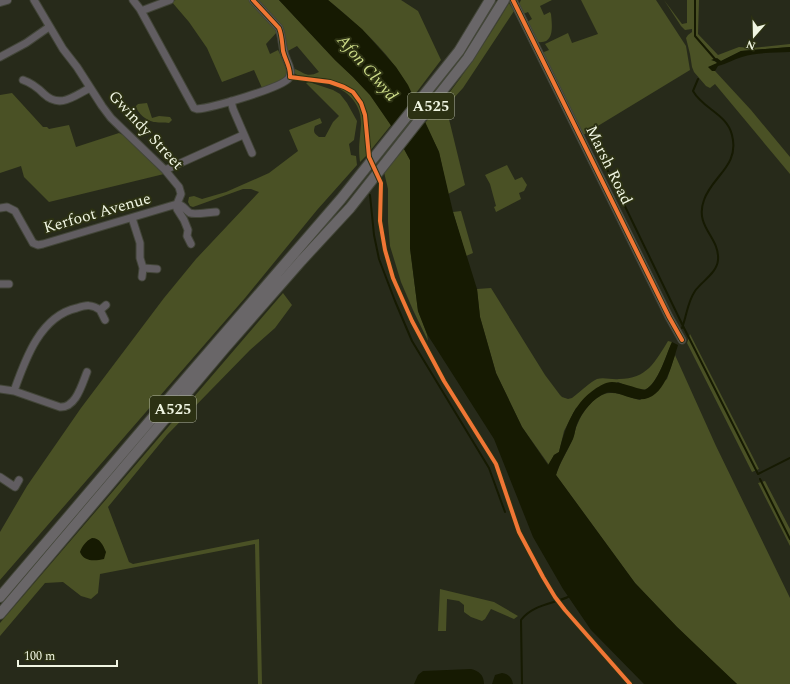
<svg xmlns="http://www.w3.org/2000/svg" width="790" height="684" viewBox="0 0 790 684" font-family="Spectral,serif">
  <rect width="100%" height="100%" fill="#272a1a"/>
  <path fill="#4a5125" d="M176 0H250L278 31 266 44 270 54 278 50C292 79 291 76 262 88L254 70 222 82 207 48 189 22 171 1Z
    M256 0H279L335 60 353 77 370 95 391 125 370 151C367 121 370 94 337 82 331 80 325 78 319 78 307 76 302 80 293 72L295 69C305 73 307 78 319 72L297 46 286 52 284 31Z
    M328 0H401L418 11 441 60 413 97C395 57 361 27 328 0Z
    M521 0H552L540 6 544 15 550 12 551 14C552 25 555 44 538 42L533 35 527 22 532 19 528 12 523 14 519 4Z
    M581 0H656L686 46 690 70 583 135 581 134 544 59V52L549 50 545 44 568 33 572 43 598 34Z
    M664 0 682 24 687 23V0H699L698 34 718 55 739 47 752 48 790 44V47L741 51 721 61 715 59 712 60 718 63 709 67 712 70 715 71 751 110 790 157V174L715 84 710 88 706 86 694 72 692 67 690 54 686 38 688 35 692 32V29L685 30 681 26Z
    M509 3 514 11 463 88 453 99 447 111 465 185 448 194 439 152 425 123C457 86 484 45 509 3Z
    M309 82 333 90 340 94 347 103 357 121 354 140 349 144 351 155 356 156 357 165 317 210 245 298 0 580V532L27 486 81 408 164 298 196 259 259 192 251 189H243L193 207 190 206 188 202 189 197 194 196 202 199 226 192 269 173 298 151 289 130 320 118 322 123 315 126C313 132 314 133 319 137H325L333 122 339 116 306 83Z
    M330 84C336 86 342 87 347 91 366 104 365 133 368 154L360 162C358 146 360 140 361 125 362 104 348 91 330 84Z
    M12 93 43 127H47L49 129 69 125 76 147 119 133C135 140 152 161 164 174L49 202 24 177 21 166 0 173V95Z
    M147 103 152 118 159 116 170 117 172 120 169 123C164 122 160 123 155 122 148 122 137 113 136 106L138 104Z
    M404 149 410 160V248L418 311 427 334 428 341 413 310 401 282 390 246 388 222V189L384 172Z
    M507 165 515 180 522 177 527 185 524 191 519 193 521 199 496 212 494 207 496 206 490 184 485 175Z
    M461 211 473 253 466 256 453 212Z
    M491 288 545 375 560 395 562 397 568 399 572 398C579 393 590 382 597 379 604 377 612 380 619 379 647 379 655 362 668 341L672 342C667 353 657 385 646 389 638 392 625 385 618 382L576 408 564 431 559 452 554 455 549 465 522 427 496 373 480 317 477 289Z
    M283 293 292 305 275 328 250 350 167 435 108 507 129 562 133 564 259 539 262 684H258L255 544 100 574 98 593 91 599 81 596 63 582 45 583 0 636V623Z
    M690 334 759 469 752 472 687 343Z
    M675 355 716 446 790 598V684H737L729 677 677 627 635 583 556 475C560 462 568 451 573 438 575 433 575 428 578 423 583 411 595 394 610 393 619 392 631 398 640 400L667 379Z
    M765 481 790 529V546L758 483Z
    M440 589 494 602 518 616 514 619 491 609 485 619 482 621 471 617 464 612V605L459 601 447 599 446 631H438Z"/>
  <path fill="#161a02" d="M279 0H328L362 29 396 67 408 85 439 152 453 212 477 289 480 317 496 373 522 427 548 465 554 455 559 452C565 428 573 404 595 389 600 386 605 382 612 382 620 382 635 388 645 390 659 382 665 357 672 342L678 345C671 367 663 407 632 398 624 396 614 391 606 393 593 398 582 412 577 424 575 429 575 434 573 439 567 451 560 462 556 475L635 583 677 627 737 684H644L591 630 563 589 533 537 494 439 427 334 418 311 410 248V160L392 127 370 95 353 77 335 60Z
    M790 47V52C775 53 757 52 742 57 734 59 727 64 718 66L715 71H712L708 67 717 63 715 61 711 60 717 58 721 61 741 51Z
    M92 538C100 538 103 545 106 552L104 559C95 561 84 562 80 552 82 546 86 541 92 538Z
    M471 669C479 671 484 675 484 684H414L418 675 423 671Z
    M502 673C508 674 512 677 513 684H492L495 675Z"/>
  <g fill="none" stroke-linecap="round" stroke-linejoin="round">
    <path stroke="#161a02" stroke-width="2" d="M695 0V36L715 59
      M589 132 683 326 758 474 790 458
      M370 195 374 235 379 259 395 301 412 341 489 468 505 512
      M682 328C687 315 687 303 695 291 702 281 717 273 718 260 720 237 694 227 704 200 712 176 740 166 732 135 727 114 703 109 693 91L698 79
      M760 479 790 539
      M522 684 521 620C532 605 552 604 568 597"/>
    <defs>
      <path id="minor" d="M34 0 63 49 77 67 102 106 111 118 165 170 179 187 181 194 177 204V209L184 220 188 230 187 236 191 244
        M133 0 140 9 194 108 197 109C211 108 282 88 289 78 290 76 291 72 290 69 289 63 285 58 284 52 282 44 282 36 279 28L253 0
        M513 0 669 317 682 340
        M141 11 170 0
        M0 57 26 43 49 27
        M23 80C32 83 38 88 44 94 60 109 74 96 90 88
        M231 101 233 109 252 153
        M165 170 243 135
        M0 208 7 207 15 211 33 243 38 245 43 244 177 204C184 205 185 210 190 213 195 215 210 212 216 212
        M132 218 140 243V258L143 268 142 277
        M143 268 157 269
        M0 284H9
        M105 320 100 310 106 305
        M0 389 14 391 60 407C76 408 82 384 87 372
        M14 391C25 360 40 316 77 308 86 305 92 304 100 310
        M0 477 15 487 19 480"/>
      <path id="tertiary" d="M0 2 7 0"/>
      <path id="primary" d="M0 597 177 389 341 199 459 51 490 0
        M0 614 224 349 301 261 350 208 468 58 504 0"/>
    </defs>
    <use href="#minor" stroke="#424538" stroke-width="9"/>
    <use href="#tertiary" stroke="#424538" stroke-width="10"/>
    <use href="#primary" stroke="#424538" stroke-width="12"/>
    <use href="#minor" stroke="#615d61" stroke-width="7"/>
    <use href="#tertiary" stroke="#615d61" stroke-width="8"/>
    <use href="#primary" stroke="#696668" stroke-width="10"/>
    <defs>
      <path id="cycleway" d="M253 0 279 28C282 35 282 43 283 51 285 60 291 67 290 77L330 82 344 87 353 92 361 103 365 115 369 157 381 183 380 221 385 250 393 278 412 321 444 381 496 464 519 532 543 577 555 597 565 610 630 684
        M513 0 669 317 682 340"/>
    </defs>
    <use href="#cycleway" stroke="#2c3113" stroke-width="6"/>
    <use href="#cycleway" stroke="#f07635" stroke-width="4"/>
  </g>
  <g text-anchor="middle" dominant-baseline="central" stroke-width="4" stroke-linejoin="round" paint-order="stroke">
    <g fill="#2c3113" stroke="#b5baa4" stroke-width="1">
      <rect x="408" y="93" width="46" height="26" rx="3"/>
      <rect x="150" y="396" width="46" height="26" rx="3"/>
    </g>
    <g font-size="15" font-weight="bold" fill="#f0f5e2">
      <text x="431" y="106">A525</text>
      <text x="173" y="409">A525</text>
    </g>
    <g font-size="16" fill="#f0f5e2" stroke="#2c3113">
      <text transform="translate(146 130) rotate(47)">Gwindy Street</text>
      <text transform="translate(609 165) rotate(64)">Marsh Road</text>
      <text transform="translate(97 213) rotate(-16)">Kerfoot Avenue</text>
    </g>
    <g font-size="17" font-style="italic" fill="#cddc88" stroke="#2c3113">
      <text transform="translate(367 68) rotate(49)">Afon Clwyd</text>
    </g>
  </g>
  <g transform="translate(754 36) rotate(200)" stroke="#2c3113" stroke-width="3" paint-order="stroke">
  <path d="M0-3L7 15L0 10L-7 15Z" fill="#f0f5e2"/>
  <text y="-6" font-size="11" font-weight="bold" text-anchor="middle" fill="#f0f5e2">N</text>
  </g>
  <path d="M18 660v6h99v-6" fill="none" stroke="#f0f5e2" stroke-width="2"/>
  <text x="24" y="660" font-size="12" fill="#f0f5e2" stroke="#2c3113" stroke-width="3" paint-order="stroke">100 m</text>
</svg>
